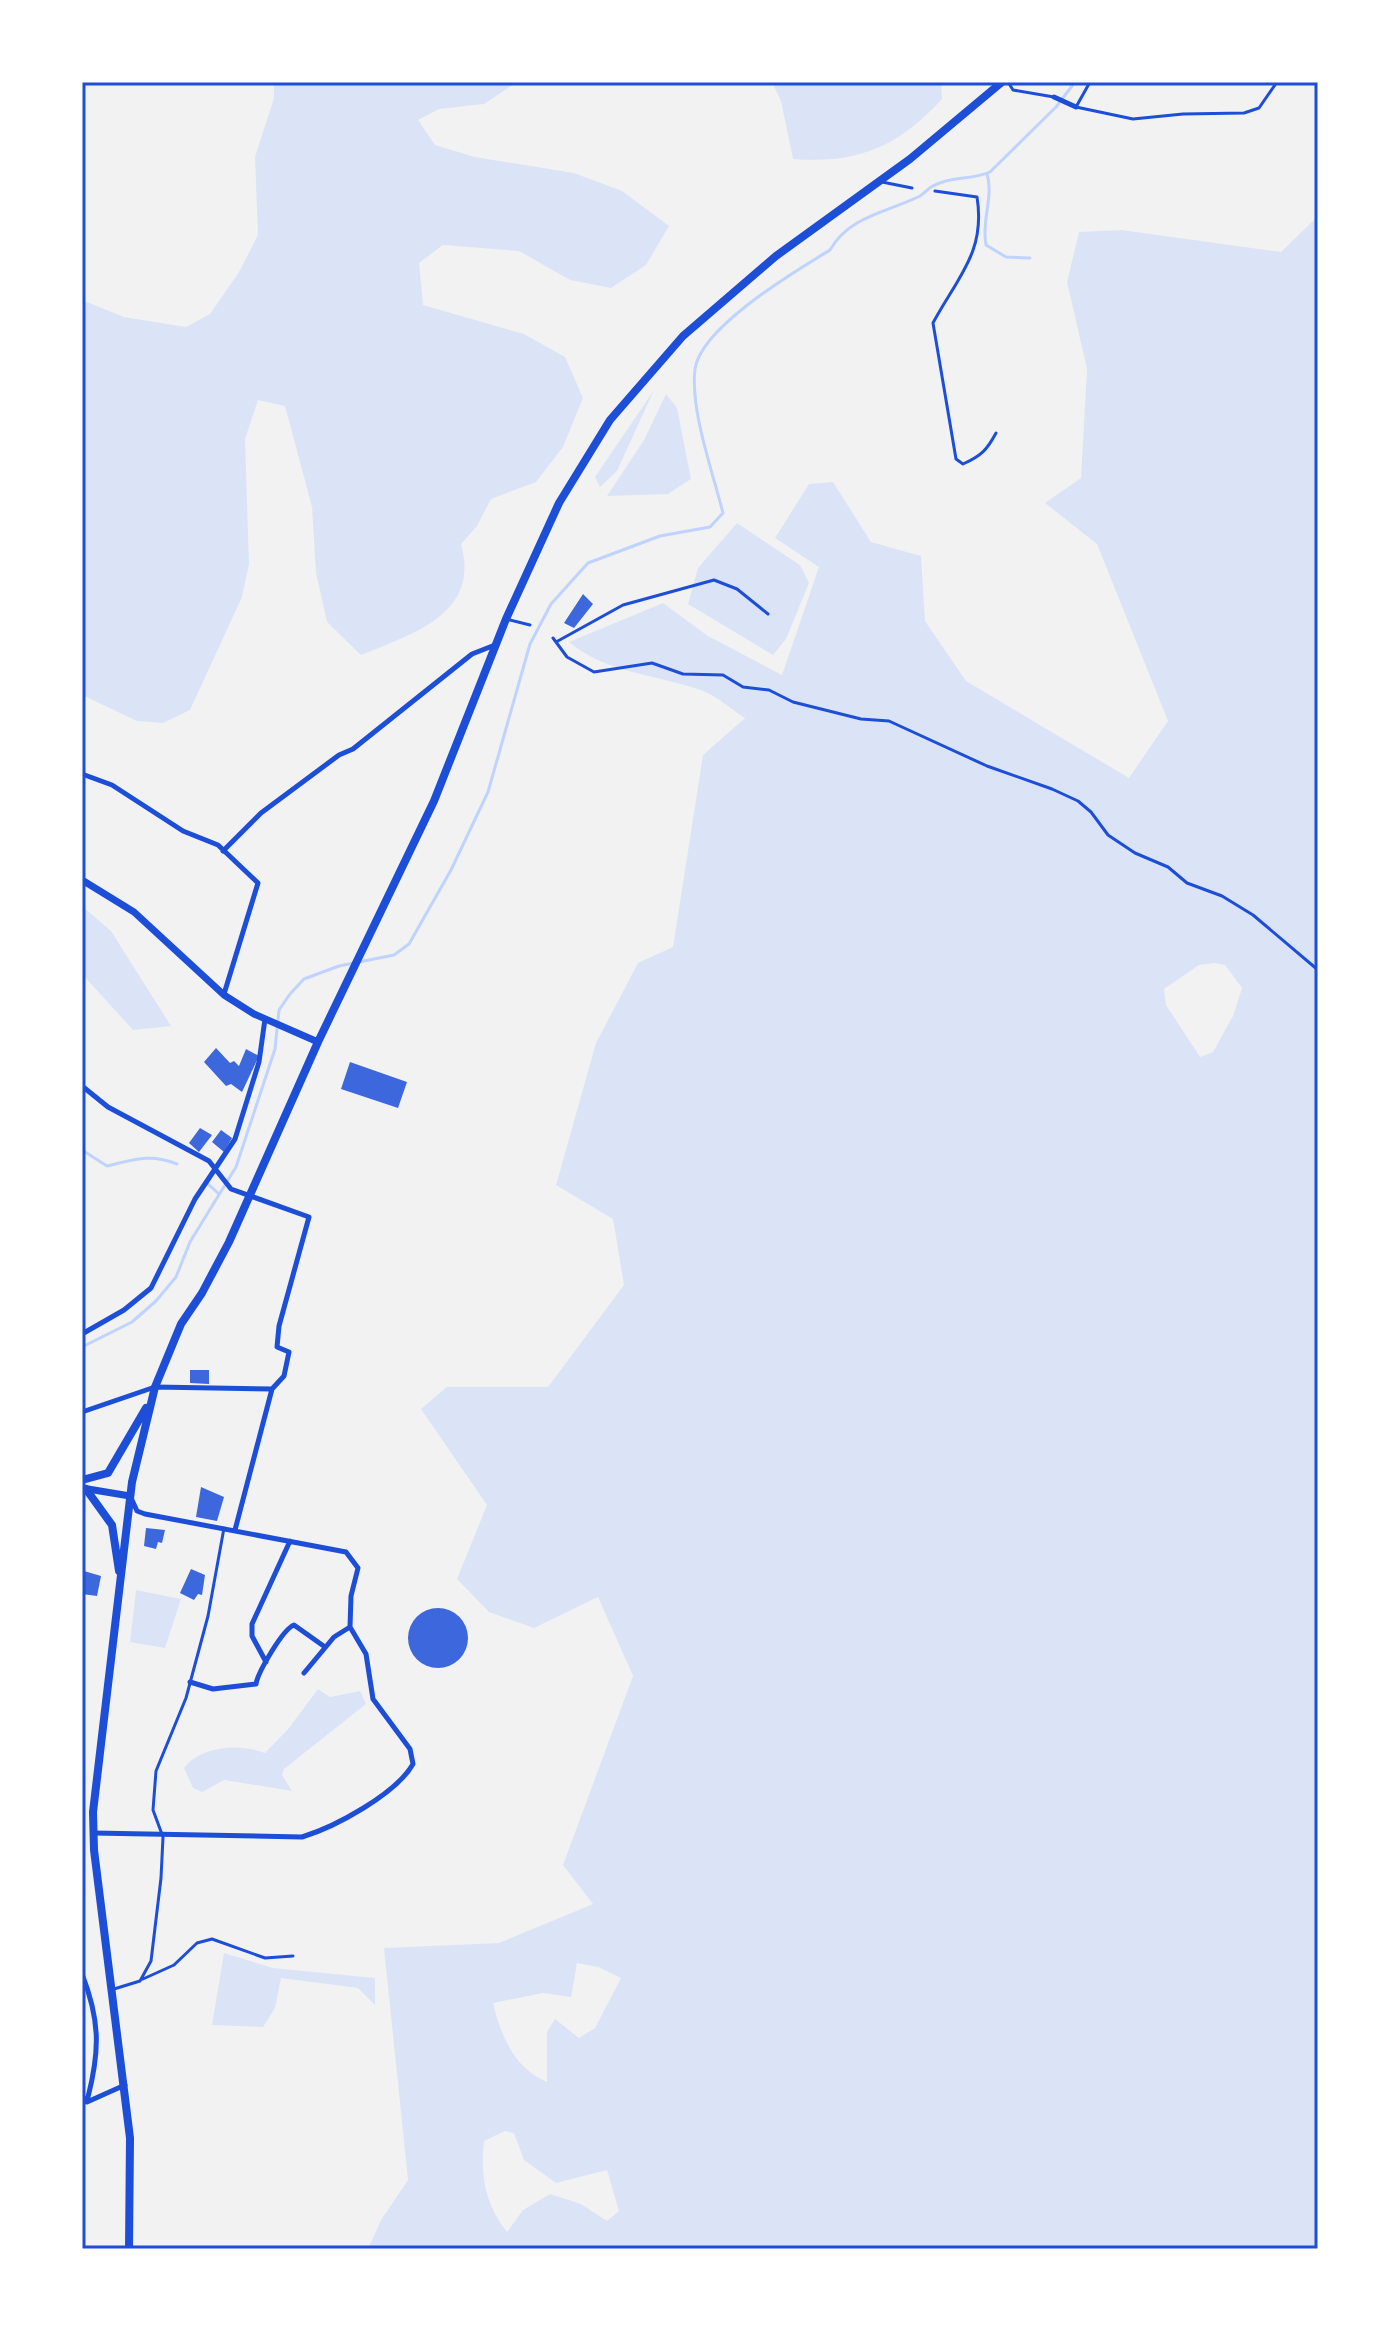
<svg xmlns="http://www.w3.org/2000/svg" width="1400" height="2331" viewBox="0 0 1400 2331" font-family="'Noto Sans',sans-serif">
  <rect width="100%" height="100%" fill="#f2f2f2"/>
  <path fill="#dbe4f7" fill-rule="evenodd" d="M274 82H517L484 104 439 109 418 120 435 145 475 157 574 173 622 191 669 226 646 265 611 288 570 280 519 251 443 245 419 263 423 305 524 334 565 357 583 398 563 447 536 482 491 499 477 526 461 544C481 615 411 634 361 655L327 622 316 573 312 507 285 406 258 400 245 439 249 564 242 597 190 710 163 723 137 721 82 695V300L124 317 186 327 210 314 239 272 258 235 255 157 274 98Z
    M772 82H941L942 99C898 147 858 164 793 159L781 101Z
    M1318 216V2249H368L381 2220 408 2180 384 1948 499 1943 593 1904 563 1865 633 1676 598 1597 534 1628 489 1612 457 1579 487 1505 421 1409 447 1387H548L624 1285 613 1219 556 1185 596 1043 638 963 673 947 703 755 745 718C732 710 718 697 703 691 657 674 607 674 569 642L663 603 708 636 782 675 819 567 775 538 809 484 833 482 871 542 921 556 925 621 966 681 1129 778 1168 721 1097 544 1045 503 1081 478 1087 369 1067 282 1079 232 1121 230 1281 252ZM1215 963 1225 965 1242 988 1233 1016 1213 1052 1200 1057 1166 1005 1164 989 1199 965ZM577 1963 598 1967 621 1978 595 2028 579 2038 555 2019 547 2032V2082C514 2068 501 2036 493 2003L543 1993 571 1997ZM505 2131 514 2133 524 2160 556 2183 607 2170 619 2211 607 2221 581 2204 550 2194 523 2210 507 2232C485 2204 480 2175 484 2141Z
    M654 390 617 471 600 487 595 477Z
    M666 394 677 408 691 479 668 494 607 496 644 440Z
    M737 523 800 565 809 583 786 639 773 655 688 604 698 568Z
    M82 906 111 931 171 1026 133 1030 82 974Z
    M136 1590 181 1599 165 1648 130 1642Z
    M318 1689 330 1697 360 1691 366 1704 284 1769 282 1775 292 1791 224 1780 202 1792 193 1788 184 1768C201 1746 240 1743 265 1753L289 1728Z
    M224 1953 273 1968 375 1978V2005L358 1988 281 1978 275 2008 263 2027 212 2025Z"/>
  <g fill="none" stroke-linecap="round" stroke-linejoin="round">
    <path stroke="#bfd3fe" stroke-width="3" d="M987 174C994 197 981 221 986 245L1006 257 1030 258
      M82 1150 107 1166C133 1160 150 1153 177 1164
      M208 1184 219 1194
      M82 1347 132 1322 156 1301 176 1277 190 1242 236 1167 275 1049 279 1010 290 994 304 979 339 966 394 955 409 944 451 870 488 792 530 644 551 604 588 563 660 536 710 527 723 513C713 473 690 410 695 369 701 327 794 272 830 250 849 216 888 212 920 196 925 193 929 187 935 185 951 176 973 180 990 172L1056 107 1075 82"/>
  </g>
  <path fill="#3d67dc" d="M583 594 593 604 574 628 564 623Z
    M216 1048 230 1063 234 1061 239 1066 246 1049 259 1056 242 1092 231 1084 226 1086 204 1062Z
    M350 1062 407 1082 398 1108 341 1089Z
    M200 1128 212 1135 199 1152 189 1143Z
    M221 1130 232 1138 224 1152 212 1142Z
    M190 1370H209V1384L190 1383Z
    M201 1487 224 1497 217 1521 196 1517Z
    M146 1528 165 1530 162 1543 158 1542 156 1549 144 1546Z
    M191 1569 205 1575 202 1595 198 1594 194 1600 180 1593Z
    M84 1571 101 1576 97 1596 82 1594Z
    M408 1638a30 30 0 1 1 60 0a30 30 0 1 1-60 0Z"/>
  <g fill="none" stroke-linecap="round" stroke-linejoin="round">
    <path stroke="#1d4ed8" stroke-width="3" d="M1008 82 1013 90 1054 97
      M1090 82 1076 107 1133 119 1183 114 1244 113 1259 108 1277 82
      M882 182 912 188
      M935 191 977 197C986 252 957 278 933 323L956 459 963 464C981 456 987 450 996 433
      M506 619 530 625
      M553 638 567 657 594 672 652 663 683 674 723 675 743 687 769 690 793 702 861 719 889 721 987 766 1052 789 1078 801 1091 812 1108 835 1135 853 1168 867 1187 883 1222 896 1253 915 1318 970
      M556 642 623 605 714 580 737 589 768 614
      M143 1979 174 1965 197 1943 212 1939 265 1958 293 1956
      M114 1989 140 1981 151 1961 161 1878 163 1837 153 1810 156 1771 186 1698 208 1616 224 1528"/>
    <path stroke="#1d4ed8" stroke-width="5" d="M1054 97 1076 107
      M82 774 112 785 183 831 218 845 258 883 224 994
      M223 851 261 813 339 755 353 749 472 654 495 645
      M82 1086 108 1107 209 1161 231 1189 309 1217 279 1326 277 1347 289 1352 284 1376 272 1389 235 1530
      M82 1334 124 1310 151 1288 195 1199 235 1139 259 1062 265 1019
      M82 1412 155 1387 272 1389
      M266 1662 252 1636V1624L290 1541
      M304 1673 334 1637 350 1627
      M190 1682 213 1689 256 1684C258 1672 283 1629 294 1625L325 1647
      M93 1833 302 1837C335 1827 396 1794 413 1764L410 1749 373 1699 366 1654 350 1627 351 1596 358 1568 346 1552 145 1514 137 1511 132 1500
      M82 1974C100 2020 100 2050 88 2097L82 2102
      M87 2102 125 2085"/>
    <path stroke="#1d4ed8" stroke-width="7" d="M82 880 134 912 224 995 254 1014 318 1042
      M82 1488 130 1496"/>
    <path stroke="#1d4ed8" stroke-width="8" d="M82 1480 108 1473 146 1408
      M86 1489 112 1525 119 1571
      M129 2249 130 2138 94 1850 93 1812 132 1482 155 1387 181 1324 202 1293 229 1242 318 1042 434 801 506 619 559 503 610 420 683 336 776 256 910 159 1002 82"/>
  </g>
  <rect width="1400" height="2331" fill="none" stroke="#ffffff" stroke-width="168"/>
  <rect x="84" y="84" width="1232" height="2163" fill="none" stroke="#1d4ed8" stroke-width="3"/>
</svg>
